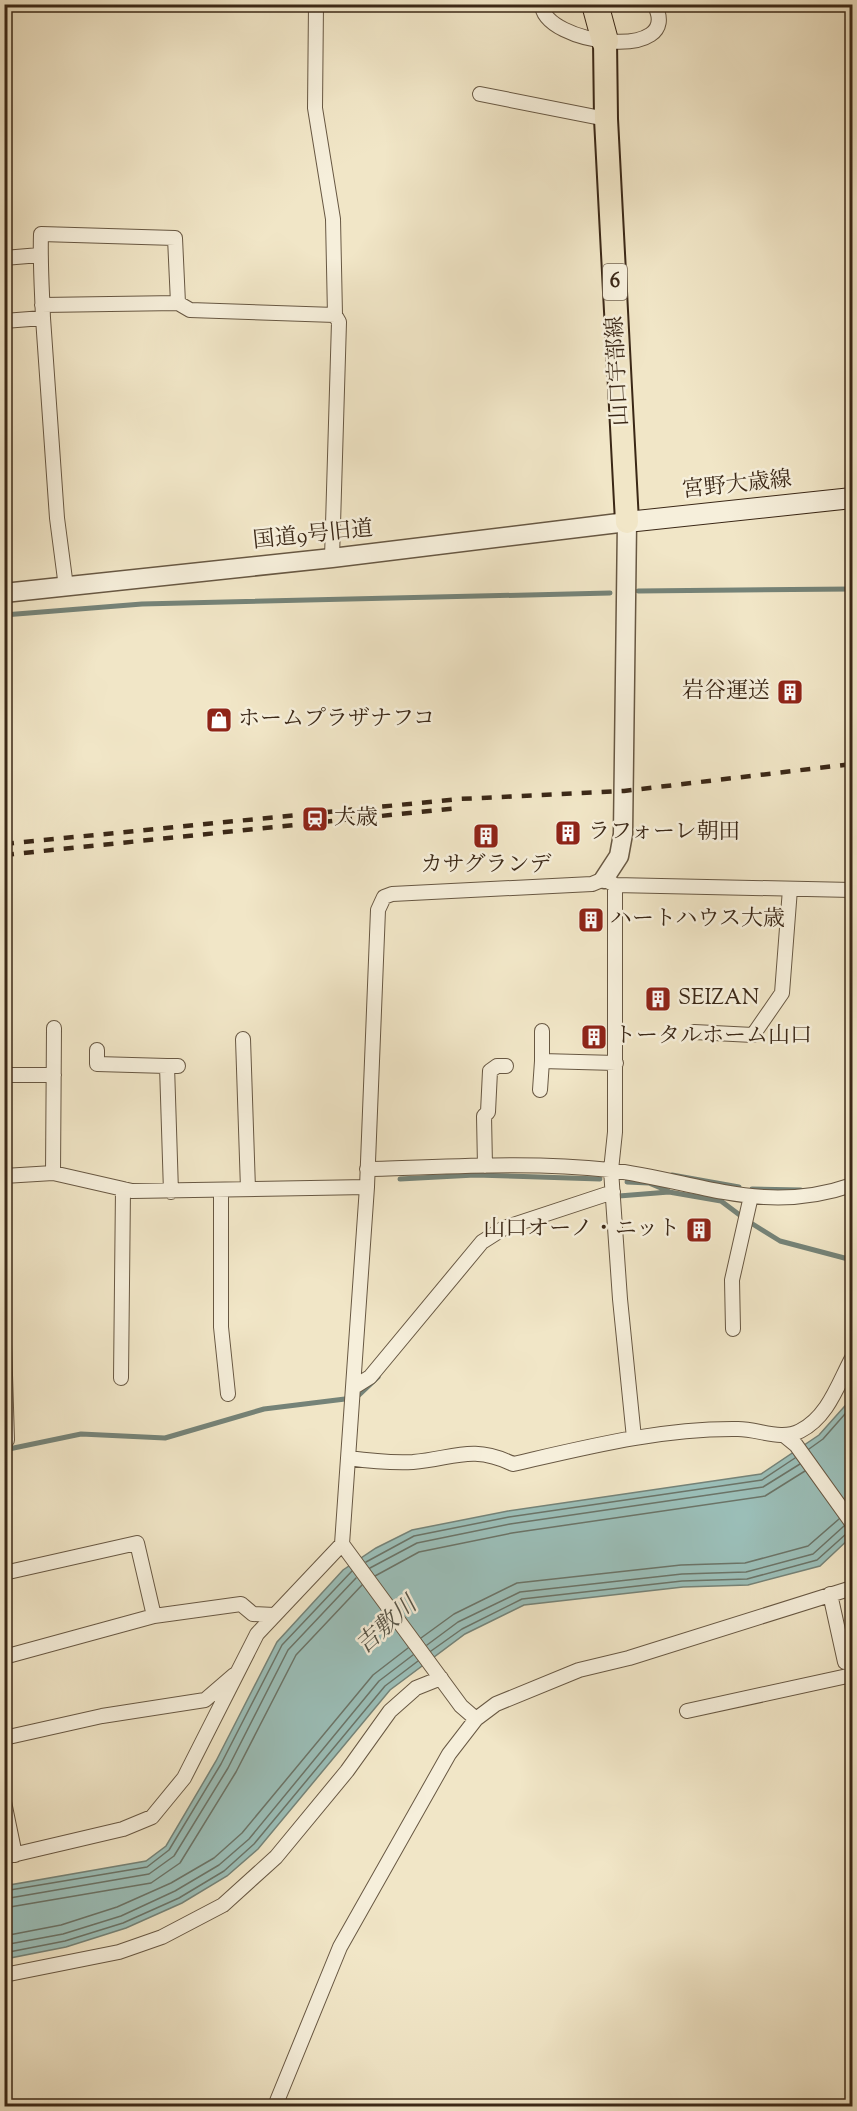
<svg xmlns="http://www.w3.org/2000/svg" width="857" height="2111" viewBox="0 0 857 2111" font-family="'Sorts Mill Goudy','Noto Serif JP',serif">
  <rect width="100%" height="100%" fill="#f1e6c7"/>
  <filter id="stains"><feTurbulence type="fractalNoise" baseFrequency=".00333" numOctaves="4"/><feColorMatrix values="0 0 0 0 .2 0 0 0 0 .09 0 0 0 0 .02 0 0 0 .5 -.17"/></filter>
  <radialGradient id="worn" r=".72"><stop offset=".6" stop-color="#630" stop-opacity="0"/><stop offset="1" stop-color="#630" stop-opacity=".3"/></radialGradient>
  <path fill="#9bbfb9" stroke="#758378" stroke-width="1.5" d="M852 1398V1536L820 1566 748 1585 683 1587 524 1605 465 1634 390 1690 258 1849 227 1876 182 1903 126 1928 66 1947 5 1959 4 1886 146 1861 166 1846 216 1761 277 1642 343 1570 376 1548 412 1530 508 1511 761 1474 819 1435Z"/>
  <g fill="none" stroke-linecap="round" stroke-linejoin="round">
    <path stroke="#6b7468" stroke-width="1.5" d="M809 1449 823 1439 852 1406
      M366 1562 414 1536 509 1517 762 1480 795 1458
      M370 1568 417 1543 510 1524 763 1487 800 1464
      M375 1576 419 1552 512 1533 765 1496 805 1471
      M421 1638 454 1614 517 1583 681 1565 745 1563 808 1546 839 1519
      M427 1645 458 1622 520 1592 682 1574 746 1572 813 1554 844 1526
      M431 1651 462 1629 522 1599 682 1581 747 1579 817 1560 846 1534 852 1532
      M4 1891 147 1867 169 1850 221 1764 282 1645 352 1571
      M4 1899 149 1874 174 1856 228 1768 288 1650 356 1578
      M4 1908 151 1883 180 1863 236 1772 296 1655 362 1585
      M4 1936 61 1925 117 1907 171 1883 214 1858 242 1833 373 1675 408 1648
      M4 1945 63 1934 121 1916 175 1891 219 1865 249 1839 379 1681 413 1655
      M4 1953 65 1941 123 1923 179 1898 224 1871 254 1844 385 1686 418 1661"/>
    <path stroke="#758378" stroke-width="5" d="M638 591 852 589
      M4 615 142 604 610 593
      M672 1175 739 1187
      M400 1179 475 1175 600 1179
      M627 1182 649 1183 668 1191
      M752 1189 801 1190
      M619 1196 669 1192 721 1201 741 1216
      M751 1223 780 1241 852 1260
      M359 1395 378 1377
      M4 1450 81 1434 165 1438 264 1409 345 1399"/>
    <defs>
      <path id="minor" d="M316 4 315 108 333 219 335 315 339 322 332 558
        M542 4C542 45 687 63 654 4
        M480 94 606 119
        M4 258 40 255
        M178 303 190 310 335 315
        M42 305 178 303 175 238 41 234C40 262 42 290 43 318
        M4 321 43 318 57 518 66 587
        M615 885V1132L611 1170 620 1299 634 1438
        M542 1031V1061L616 1063
        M694 1032 753 1035 782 993 790 889
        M243 1039 248 1189
        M97 1050V1064L167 1066
        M4 1075H54
        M540 1090 542 1061
        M485 1166 484 1116 488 1112 490 1071 497 1066H506
        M367 1169C448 1167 529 1161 610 1170 698 1181 763 1216 852 1185
        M53 1173 54 1028
        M4 1176 53 1173 132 1191 367 1187
        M221 1190V1327L228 1394
        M171 1192 167 1066H178
        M733 1329 732 1280 751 1196
        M4 1343 7 1440
        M121 1378 123 1189
        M354 1387 370 1377 482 1242 504 1228 613 1192
        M785 1436 796 1445 852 1523
        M348 1458C370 1461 391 1463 413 1462 453 1459 471 1444 513 1464 587 1447 661 1428 738 1429 759 1429 781 1441 800 1431 828 1417 838 1384 852 1358
        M4 1573 137 1543 154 1616
        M830 1594 845 1662
        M4 1657 154 1616 241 1604 253 1614 274 1615
        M687 1711 852 1675
        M476 1719 461 1706 342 1544 367 1187 378 910 384 897 392 894 592 884 604 879 615 885 852 890
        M4 1738 102 1716 205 1700 234 1675
        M4 1802 15 1855
        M4 1857 123 1829 152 1817 184 1778 257 1634 342 1544
        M4 1975 119 1952 162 1937 223 1905 276 1857 347 1771 390 1711 416 1688 441 1678
        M275 2106 340 1947 449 1754 476 1719 496 1704 579 1670 629 1658 852 1588"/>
      <path id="tertiary" d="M4 593 332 558 627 522 623 834 619 856 604 879"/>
      <path id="secondary" d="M627 522 852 498"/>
      <path id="primary" d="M605 41 606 119 627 522"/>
      <path id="motorway" d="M595 4 605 41"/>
    </defs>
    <use href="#minor" stroke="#685843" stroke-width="16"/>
    <use href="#tertiary" stroke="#685843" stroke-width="21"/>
    <use href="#secondary" stroke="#3b2817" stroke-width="22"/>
    <use href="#primary" stroke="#3b2817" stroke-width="26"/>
    <use href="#motorway" stroke="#3b2817" stroke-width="28"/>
    <use href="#minor" stroke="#f6efdb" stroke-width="14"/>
    <use href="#tertiary" stroke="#f6efdb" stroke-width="18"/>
    <use href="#secondary" stroke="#f6efdb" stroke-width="20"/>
    <use href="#primary" stroke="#f1e6c7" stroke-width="22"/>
    <use href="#motorway" stroke="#f1e6c7" stroke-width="26"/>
    <path stroke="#3b2817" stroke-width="4.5" stroke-dasharray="10 10" stroke-linecap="butt" d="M4 844 459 799 624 791 852 764
      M4 855 458 808"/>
  </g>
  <defs>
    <symbol id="building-square" viewBox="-11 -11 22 22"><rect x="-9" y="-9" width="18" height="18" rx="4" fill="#8f2418" stroke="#f6efdb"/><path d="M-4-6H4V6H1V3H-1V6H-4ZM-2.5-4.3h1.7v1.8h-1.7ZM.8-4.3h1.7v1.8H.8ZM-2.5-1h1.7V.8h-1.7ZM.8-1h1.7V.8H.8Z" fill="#fff"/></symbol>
    <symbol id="shop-square" viewBox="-11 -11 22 22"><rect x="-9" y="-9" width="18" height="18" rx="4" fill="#8f2418" stroke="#f6efdb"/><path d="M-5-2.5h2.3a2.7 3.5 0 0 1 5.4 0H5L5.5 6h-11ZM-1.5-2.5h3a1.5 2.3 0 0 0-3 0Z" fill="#fff"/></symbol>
    <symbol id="station-square" viewBox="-11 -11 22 22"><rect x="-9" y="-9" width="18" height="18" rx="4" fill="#8f2418" stroke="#f6efdb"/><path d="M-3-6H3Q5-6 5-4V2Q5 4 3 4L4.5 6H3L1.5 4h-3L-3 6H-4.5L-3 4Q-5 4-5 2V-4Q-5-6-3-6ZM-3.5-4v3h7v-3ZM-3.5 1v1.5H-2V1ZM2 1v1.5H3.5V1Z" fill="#fff"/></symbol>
  </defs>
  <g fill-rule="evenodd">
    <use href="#building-square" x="775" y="677" width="30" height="30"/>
    <use href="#shop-square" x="204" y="705" width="30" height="30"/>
    <use href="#station-square" x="300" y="804" width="30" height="30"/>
    <use href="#building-square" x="553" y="818" width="30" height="30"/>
    <use href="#building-square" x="471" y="821" width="30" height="30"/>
    <use href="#building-square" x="576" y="905" width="30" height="30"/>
    <use href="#building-square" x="643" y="984" width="30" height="30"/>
    <use href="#building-square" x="579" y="1022" width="30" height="30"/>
    <use href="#building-square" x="684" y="1215" width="30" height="30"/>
  </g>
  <g text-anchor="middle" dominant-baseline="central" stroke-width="5" stroke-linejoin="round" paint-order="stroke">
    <rect fill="#f6efdb" stroke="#736452" stroke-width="1.5" x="603" y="264" width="24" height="36" rx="4.5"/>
    <g font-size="21" font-weight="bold" fill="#3b2817">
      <text x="615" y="282">6</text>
    </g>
    <g font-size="22" fill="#3b2817" stroke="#f6efdb">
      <text transform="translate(619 371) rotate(-93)">山口宇部線</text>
      <text transform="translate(737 486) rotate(-6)">宮野大歳線</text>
      <text transform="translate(313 536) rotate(-6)">国道9号旧道</text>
    </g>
    <g font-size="22" fill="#3b2817" stroke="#f6efdb" text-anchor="start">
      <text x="770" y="692" text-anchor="end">岩谷運送</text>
      <text x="238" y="720">ホームプラザナフコ</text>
      <text x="334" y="819">大歳</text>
      <text x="588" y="833">ラフォーレ朝田</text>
      <text x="486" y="866" text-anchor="middle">カサグランデ</text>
      <text x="610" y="920">ハートハウス大歳</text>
      <text x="678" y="999">SEIZAN</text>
      <text x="614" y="1037">トータルホーム山口</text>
      <text x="680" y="1230" text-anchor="end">山口オーノ・ニット</text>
    </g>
    <g font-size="24" font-style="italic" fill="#585548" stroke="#f6efdb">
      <text transform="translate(387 1626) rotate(-42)">吉敷川</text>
    </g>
  </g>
  <rect width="857" height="2111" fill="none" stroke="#f1e6c7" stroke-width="24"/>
  <rect x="6" y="6" width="845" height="2099" fill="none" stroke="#3b2817" stroke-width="3"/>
  <rect x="12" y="12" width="833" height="2087" fill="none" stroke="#3b2817" stroke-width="1.5"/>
  <rect width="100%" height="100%" filter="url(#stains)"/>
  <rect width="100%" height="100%" fill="url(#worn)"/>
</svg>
